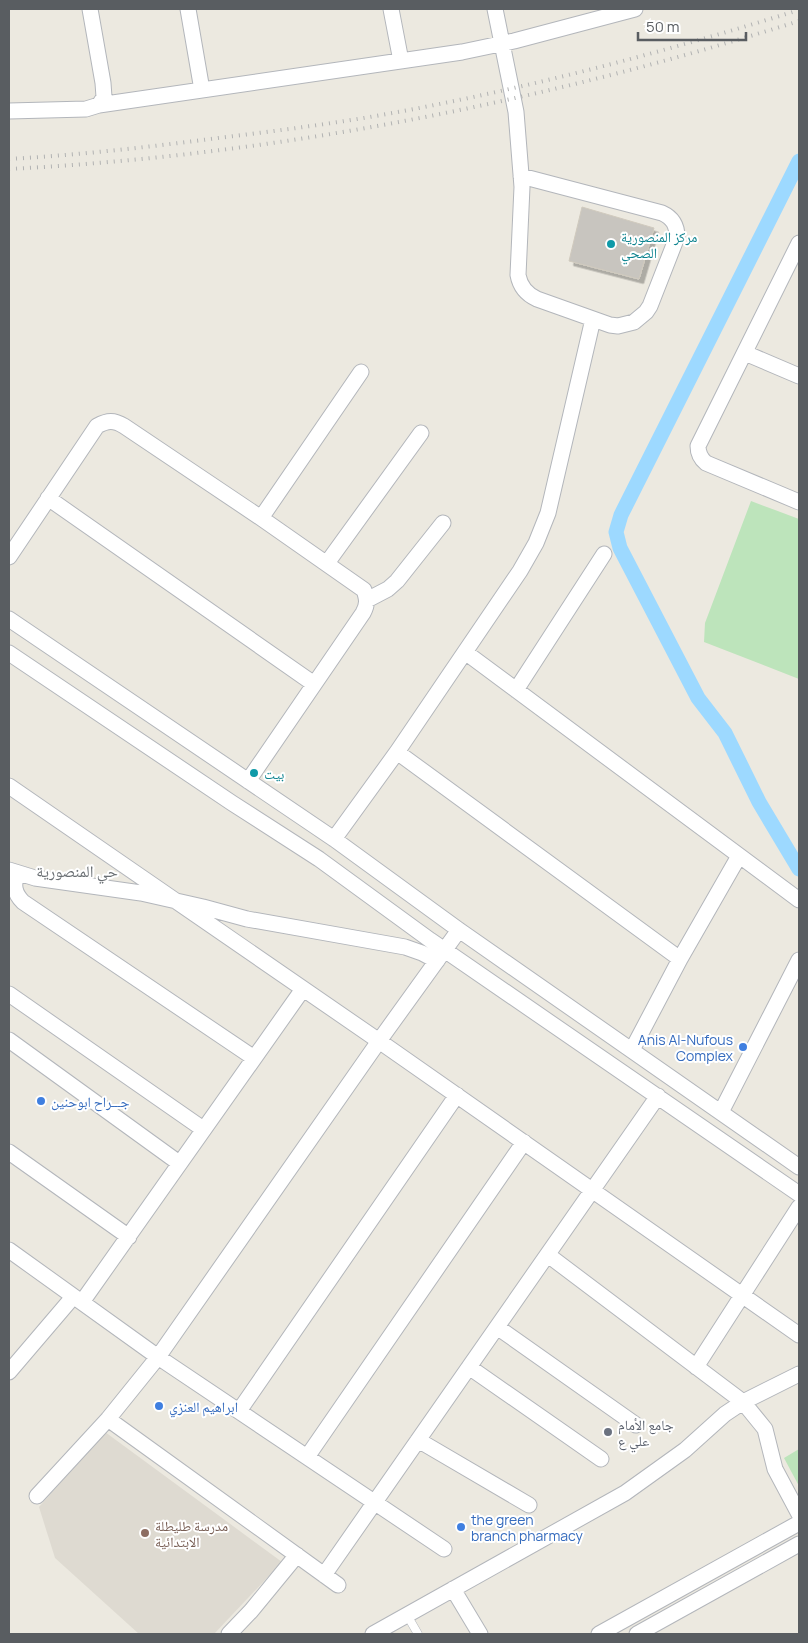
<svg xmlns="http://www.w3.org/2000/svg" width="808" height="1643" viewBox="0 0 808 1643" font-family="Manrope,'Noto Naskh Arabic',sans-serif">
  <defs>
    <filter id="shadow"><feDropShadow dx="4.5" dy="4.5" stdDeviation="0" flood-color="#0004"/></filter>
  </defs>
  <rect width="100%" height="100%" fill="#ece9e0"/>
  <path fill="#dedad1" d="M105 1432 282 1562 214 1634H139L55 1558 39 1507Z"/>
  <path fill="#bde4bb" d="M751 501 799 519V679L704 642 705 623Z
    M799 1449V1486L784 1458Z"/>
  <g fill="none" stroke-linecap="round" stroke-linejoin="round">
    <path stroke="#9dd9ff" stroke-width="15" d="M799 161 621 515 616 532 620 548 698 698 725 733 759 802 799 869"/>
  </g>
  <path fill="#c8c5bf" stroke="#d0cabe" filter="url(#shadow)" d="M582 207 654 228 639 279 569 261Z"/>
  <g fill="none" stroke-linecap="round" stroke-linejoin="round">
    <defs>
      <path id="lane" d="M407 1615 418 1634"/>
      <path id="street" d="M90 9 103 83 104 97 99 105
        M188 9 202 90
        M391 9 401 61
        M495 9 516 112 522 187 518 275C520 286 526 294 537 299L610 325 618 326 634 322 646 312 650 306 677 237C677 225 673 218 662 213L521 176
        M9 111 86 109 99 105 462 52 514 41 635 9
        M799 243 698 446C698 453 700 458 706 463L799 502
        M745 353 799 376
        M48 498 314 684
        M261 518 361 372
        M9 557 97 426C108 420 114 420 124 426L261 518 364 590C367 599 368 604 363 613L248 781
        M327 563 421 433
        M367 600 388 589 397 581 443 523
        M9 619 334 839 459 930 799 1167
        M465 652 799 900
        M9 653 232 803 319 859 430 940 799 1194
        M516 690 604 554
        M397 752 680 959
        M9 786 379 1041 799 1335
        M334 839 397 752 520 571 536 543 548 513 593 319
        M9 870 35 878 141 893 203 907 247 919 405 947 422 953 437 961
        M17 873C13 885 14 893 23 902L254 1058
        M9 994 203 1129
        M9 1040 179 1163
        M632 1050 680 959 739 856
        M721 1112 799 960
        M9 1152 129 1237
        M9 1250 158 1357 444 1549
        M548 1255 743 1402 765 1429 775 1469 799 1514
        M82 1302 303 989
        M497 1327 636 1425
        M469 1367 601 1459
        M696 1367 799 1207
        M9 1372 73 1297
        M239 1411 457 1095
        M108 1419 338 1585
        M418 1440 529 1505
        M307 1457 524 1142
        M37 1496 108 1419 158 1357 379 1041 459 930
        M324 1575 658 1096
        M453 1589 480 1634
        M229 1634 251 1611 297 1555
        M373 1634 625 1493 685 1450 725 1414 743 1402 799 1374
        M599 1634 799 1523
        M637 1634 799 1544"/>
    </defs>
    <use href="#lane" stroke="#b3b6bb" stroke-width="9"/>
    <use href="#street" stroke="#b3b6bb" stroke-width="17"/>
    <use href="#lane" stroke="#fff" stroke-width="8"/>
    <use href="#street" stroke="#fff" stroke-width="15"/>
    <path stroke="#b1b2b2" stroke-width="4" stroke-dasharray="1 6" stroke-linecap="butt" d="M9 159C79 155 149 147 218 138 275 131 331 124 387 114 526 89 664 52 799 10
      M9 169C278 155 543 102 799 21"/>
  </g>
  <g fill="#0f9aa8" stroke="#fff" stroke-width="2">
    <circle cx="611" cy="244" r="5"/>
    <circle cx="254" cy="773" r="5"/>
  </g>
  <g fill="#3f7fe0" stroke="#fff" stroke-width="2">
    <circle cx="743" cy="1047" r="5"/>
    <circle cx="41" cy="1101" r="5"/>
    <circle cx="159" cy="1406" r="5"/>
    <circle cx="461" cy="1527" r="5"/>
  </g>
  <circle fill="#6b7280" stroke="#fff" stroke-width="2" cx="608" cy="1432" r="5"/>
  <circle fill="#8d6e63" stroke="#fff" stroke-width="2" cx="145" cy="1533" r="5"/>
  <g text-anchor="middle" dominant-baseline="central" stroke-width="4" stroke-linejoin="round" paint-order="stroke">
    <g font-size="14" fill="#0d838f" stroke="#fff" text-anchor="start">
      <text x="621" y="236">مركز المنصورية<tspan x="621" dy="16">الصحي</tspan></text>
      <text x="264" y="773">بيت</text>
    </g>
    <g font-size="14" fill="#366cbe" stroke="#fff" text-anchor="start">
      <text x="733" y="1039" text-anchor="end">Anis Al-Nufous<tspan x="733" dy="16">Complex</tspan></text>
      <text x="51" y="1101">جـــراح ابوحنين</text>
      <text x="169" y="1406">ابراهيم العنزي</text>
      <text x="471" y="1519">the green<tspan x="471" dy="16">branch pharmacy</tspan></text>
    </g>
    <g font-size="14" fill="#5b616d" stroke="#fff" text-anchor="start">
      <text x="618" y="1424">جامع الأمام<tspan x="618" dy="16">علي ع</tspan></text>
    </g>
    <g font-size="14" fill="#785e54" stroke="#fff" text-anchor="start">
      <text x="155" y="1525">مدرسة طليطلة<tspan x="155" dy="16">الابتدائية</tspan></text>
    </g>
    <g font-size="16" fill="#6a6f73" stroke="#fff">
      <text x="77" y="871">حي المنصورية</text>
    </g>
  </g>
  <rect width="808" height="1643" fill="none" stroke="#595d61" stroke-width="20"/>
  <path d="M638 32v8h108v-8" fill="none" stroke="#595d61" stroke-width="2.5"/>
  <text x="646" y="32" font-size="15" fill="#595d61" stroke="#ffffff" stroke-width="4" paint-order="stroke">50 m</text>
</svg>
